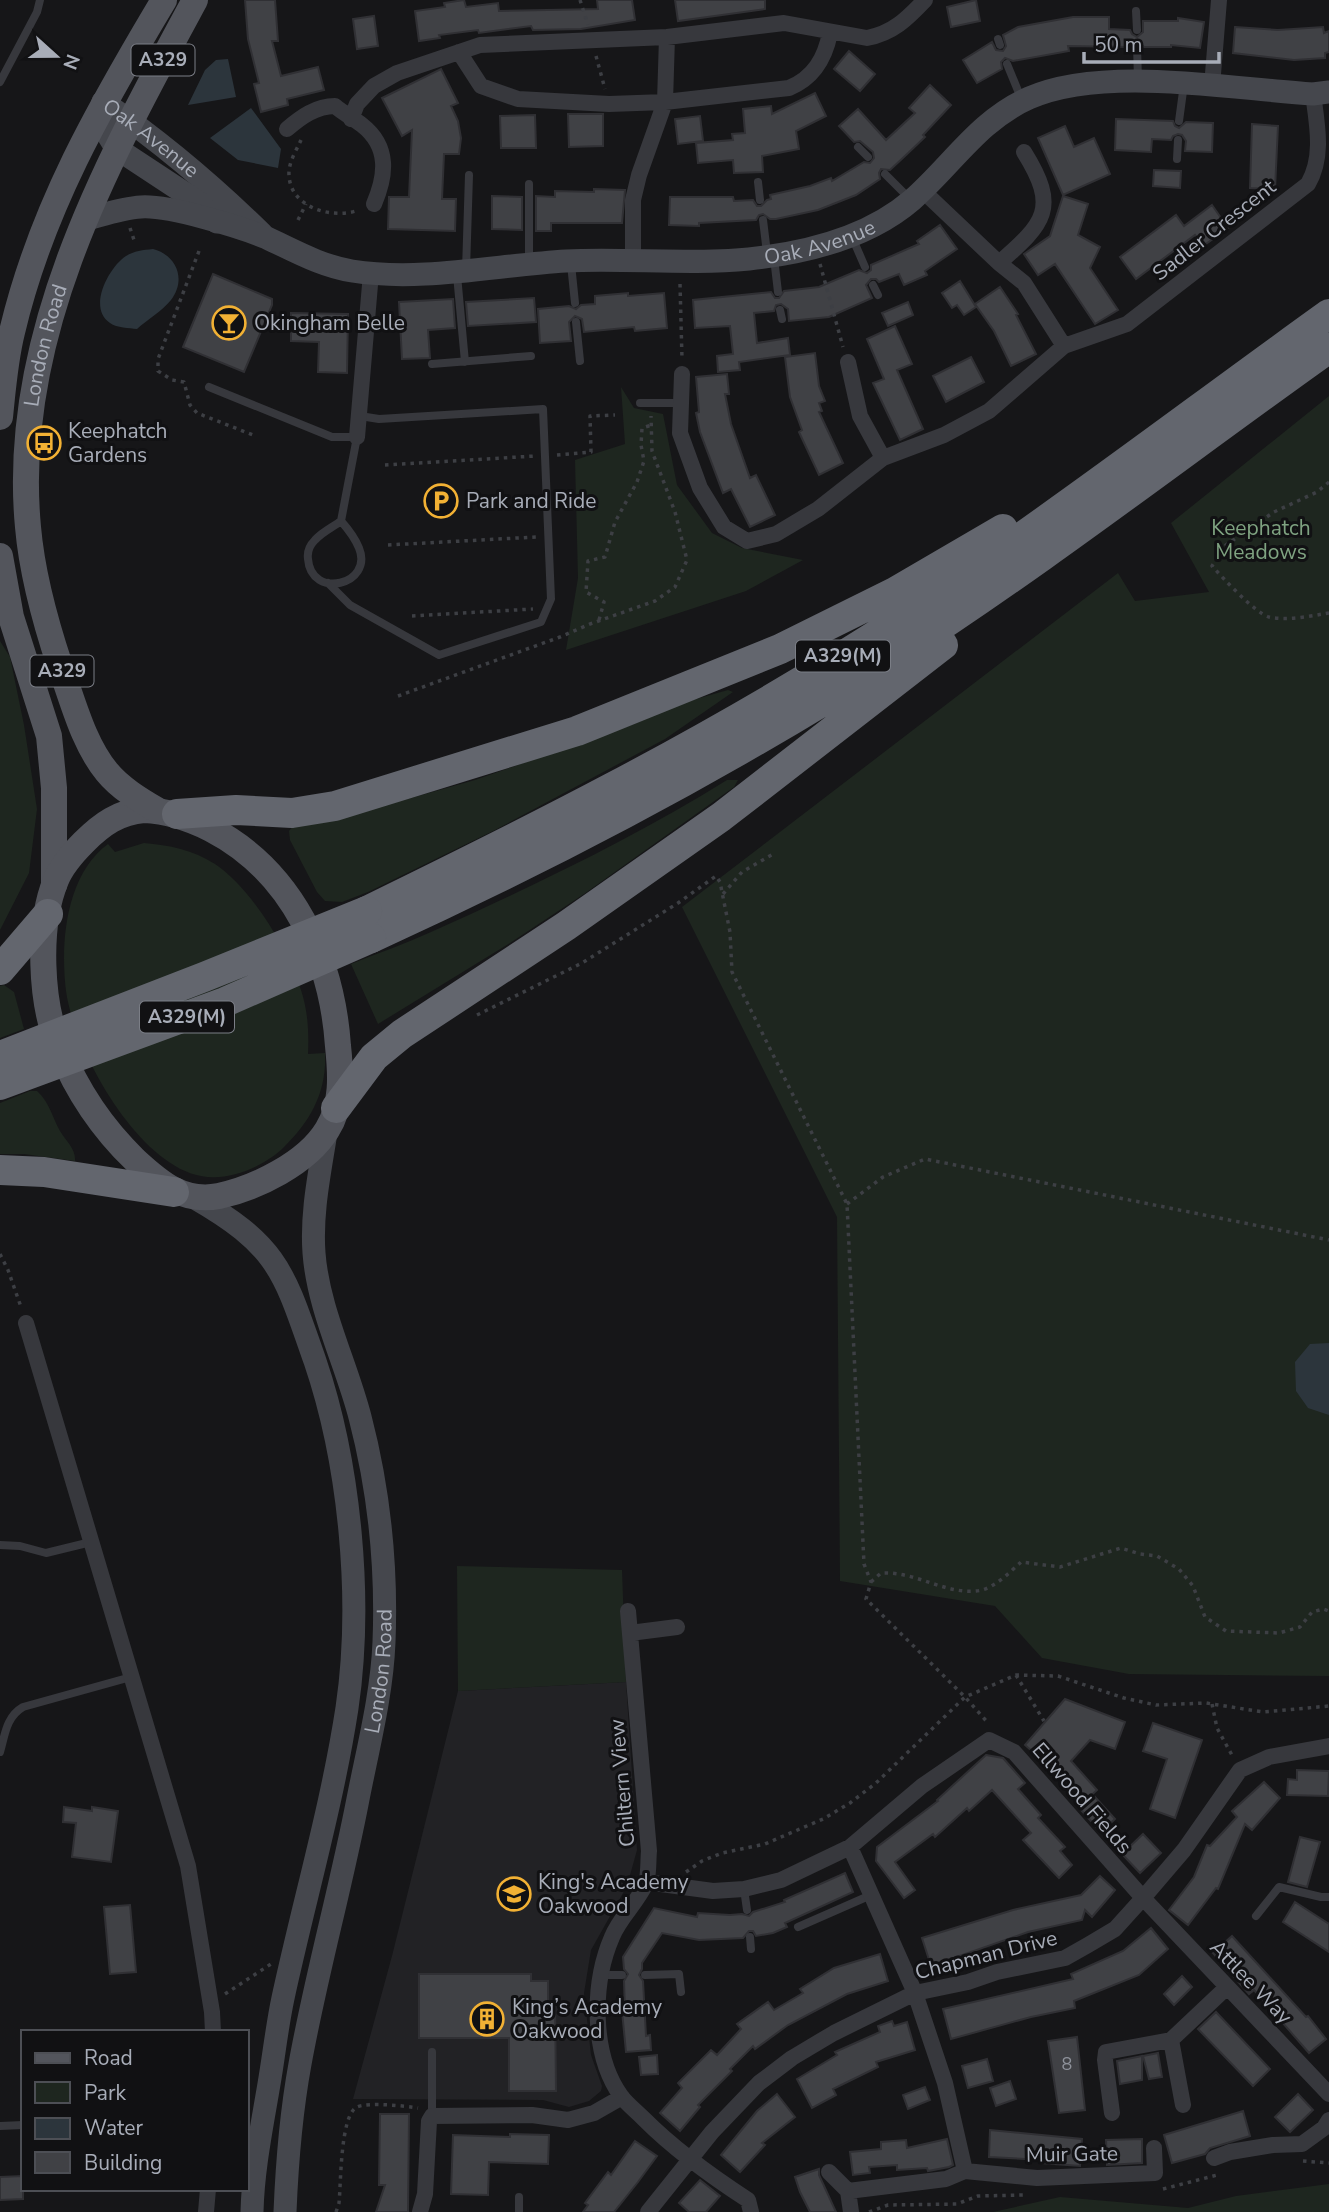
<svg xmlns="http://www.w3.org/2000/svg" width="1329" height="2212" viewBox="0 0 1329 2212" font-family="'Nunito Sans',sans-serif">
  <rect width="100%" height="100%" fill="#161618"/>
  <path fill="#222225" d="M626 1682 637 1850 627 1886 591 1950 584 1993 591 2055 602 2086 601 2091 589 2101 569 2107 543 2100 353 2099 392 1956 458 1691Z"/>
  <path fill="#1e261f" d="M621 387 634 408 663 414 677 485 712 533 742 548 803 560 746 591 566 650 578 578 575 460 625 444Z
    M1329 396V1676L1129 1674 1042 1658 995 1606 840 1581 837 1217 682 907 1118 573 1135 601 1209 592 1171 523Z
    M0 641 10 657 24 725 37 809 29 873 0 930Z
    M728 690 733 692 665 739 493 831 368 892 342 902 325 901 317 892 290 840 289 831 294 825 343 817 475 780 634 724 689 701Z
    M727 780H738L734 787 584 894 510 943 378 1024 351 964C378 953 405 944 431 932 531 887 634 838 727 780Z
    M144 843C169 845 193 850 215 864 251 888 288 949 301 990 308 1011 309 1033 308 1054L325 1053C327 1091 311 1121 284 1147 265 1166 229 1182 201 1176 137 1164 74 1050 66 991 60 942 66 875 108 844L115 852Z
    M4 985 14 992 24 1029 0 1038V986Z
    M30 1091H37C50 1103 52 1117 60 1131 66 1141 76 1149 75 1161L24 1154H0V1103Z
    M457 1566 622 1570 626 1682 458 1691Z
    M1329 2184V2212H993L1060 2197 1188 2208 1236 2196Z"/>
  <path fill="#2c353c" d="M228 59 236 97 188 105 205 70 216 60Z
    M251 108 281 149 278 168 238 160 210 138Z
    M153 249C176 255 187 279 171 300 162 311 147 320 137 329 129 328 117 328 110 323 87 308 109 267 126 256 134 251 143 250 153 249Z
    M1329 1343V1415L1308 1408 1296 1391 1295 1362 1310 1344Z"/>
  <path fill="#404145" stroke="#303034" stroke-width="2" d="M245 0H275L278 41H272L281 76 318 67 324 90 287 99 288 105 261 112 254 84 259 83 248 39Z
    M464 0 466 7 498 3 499 11 598 9 597 0H632L635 20 581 29 533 30 531 26 479 33 478 30 439 35 440 38 419 41 415 11 445 7 444 3Z
    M675 0H765V9L678 21Z
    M976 0 980 21 951 27 947 7Z
    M374 16 378 46 357 49 353 19Z
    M1073 17H1109V29L1130 30 1132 34 1137 37 1143 32V21H1178V18L1204 22 1200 48 1171 45V47H1144L1137 41 1133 42 1130 47 1068 46 1069 51 1013 61 1005 58 1001 62 1002 69 977 83 963 60 992 42 996 50 1003 51 1006 46 1003 35 1018 27Z
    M1235 27 1278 30 1323 27 1324 33 1329 31V52L1325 53V58L1294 60 1233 53Z
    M849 51 875 74 860 91 834 69Z
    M441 69 458 103 451 106 458 121 461 138 459 154H444L442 199H456L455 231 388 229 389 197H409L412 130 402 136 382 98Z
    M930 85 951 105 923 135 925 137 905 156 890 170 881 169 879 173 880 179 856 195 818 210 776 219H770L763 214 759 215 756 220 699 223V226L669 225 670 197H733L734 201 753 200 757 206H761L767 200 771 199 770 195 810 186 831 178 832 181 864 162 870 163 874 158 873 152 860 141 854 142 839 126 858 109 886 140 915 113 909 108Z
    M815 93 826 116 796 131 799 149 762 156 763 172 734 173 733 160 698 163 696 143 733 140 732 134 745 133 743 109 771 106 772 114Z
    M568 114H603V146L569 147Z
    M535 115 536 148H501L500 116Z
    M700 116 703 141 678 144 675 119Z
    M1116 119 1173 121 1175 126 1179 128 1186 122 1213 123 1212 152 1185 151 1186 141 1182 135 1178 134 1173 136 1171 140 1152 139 1151 152 1115 150Z
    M1252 124 1278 126 1275 189 1250 188Z
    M1065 126 1074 147 1094 138 1110 174 1063 195 1038 138Z
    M1154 170 1181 171 1180 188 1153 186Z
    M594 189 625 190 622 223H551V231H536V196L555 197V191L594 192Z
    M492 196 522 197V230L492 229Z
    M1063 196 1088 204 1078 235 1100 247 1090 268 1118 310 1095 324 1055 264 1038 275 1024 254 1050 236Z
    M1212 205 1228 228 1203 246 1195 235 1136 279 1120 257 1176 215 1184 226Z
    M940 225 957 249 925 271 927 275 904 285 899 274 879 282 876 279H871L866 285 872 298 829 317 789 321 788 309 781 304 776 305 774 311 754 313 757 343 788 338 790 355 739 362 740 370 718 372 717 356 733 354 730 326 695 328 693 300 771 292 775 298H779L784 291 819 287 859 270 867 273 871 270V265L919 244 917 241Z
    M213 274 272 299V305L244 372 183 347Z
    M960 281 976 307 964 315 957 305 952 308 942 293Z
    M1000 287 1018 314 1016 315 1036 354 1011 366 994 331 975 304Z
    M628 293V296L664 293 667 328 635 331 634 327 584 332 582 319 575 316 569 322 571 341 540 343 538 309 569 306 576 309 581 305 595 304V296Z
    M534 298 536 322 468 326 466 302Z
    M453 299 455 328 428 330 430 358 402 359 399 302Z
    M908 302 913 315 888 326 882 313Z
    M291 313 348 314 347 373 318 372 319 342 291 341Z
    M895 326 912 364 897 370 923 429 900 440 873 383 884 379 867 339Z
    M815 353 819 386 825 401 819 403 822 411 819 412 843 463 819 475 799 432 802 430 790 397 785 357Z
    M971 357 984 382 946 402 933 376Z
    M727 374 729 394H725L731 424 750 478 756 475 775 515 750 527 731 489 723 493 700 432 696 413 699 412 696 377Z
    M1065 1699 1125 1722 1115 1749 1090 1740 1071 1761 1097 1790 1084 1802 1059 1775 1025 1745Z
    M1153 1723 1202 1740 1175 1818 1150 1809 1167 1759 1143 1751Z
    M986 1755 1003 1758 1025 1783 1018 1789 1041 1815 1038 1818 1065 1847 1060 1851 1072 1865 1059 1878 1023 1840 1031 1833 992 1790 969 1811 967 1808 935 1837 933 1834 895 1862 915 1890 904 1898 876 1861 877 1847 938 1801 937 1800Z
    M1297 1770 1329 1771 1328 1796 1287 1795 1288 1779 1297 1780Z
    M1264 1782 1280 1798 1252 1830 1245 1824 1218 1889 1216 1888 1188 1925 1169 1910 1194 1877 1207 1845 1210 1846 1237 1817 1232 1811Z
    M1095 1797 1115 1819 1101 1832 1081 1810Z
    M64 1807 92 1811V1807L118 1811 111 1862 72 1857 76 1823 63 1822Z
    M1143 1834 1161 1853 1140 1873 1122 1854Z
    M1300 1837 1320 1842 1307 1887 1288 1882Z
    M845 1873 853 1892 785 1923 787 1927 773 1933 756 1936 753 1931H749L743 1938 699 1940 662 1933 642 1963V1969L639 1975 643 1981 646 2036 650 2035 651 2050 626 2052 622 2011H625L624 1981 628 1974 624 1969 623 1957 654 1908 697 1917 698 1913 730 1915 742 1914 749 1916 753 1912 785 1902 784 1900Z
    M1100 1876 1115 1890 1092 1917 1085 1910 1082 1920 1028 1932 931 1966 922 1938 1013 1910 1081 1895Z
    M1295 1902 1329 1924V1952L1283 1922Z
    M130 1905 136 1972 110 1974 104 1907Z
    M1151 1928 1168 1949 1139 1975 1074 2001 1075 2008 1031 2017 951 2039 943 2009 1073 1979 1071 1974 1123 1951Z
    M1232 1936 1306 2017 1308 2016 1326 2039 1309 2053 1254 1990 1249 1994 1213 1953Z
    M880 1954 888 1981 847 1994 788 2025 755 2049 753 2046 730 2069 732 2071 698 2105 700 2107 680 2131 660 2113 682 2088 678 2083 711 2050 717 2055 741 2029 737 2024 768 2002 774 2010 803 1993 800 1989 834 1968Z
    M419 1974H531V1981H548V2001H555L556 2091H509V2038H419Z
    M1182 1976 1192 1987 1174 2005 1164 1994Z
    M1216 2012 1270 2069 1253 2086 1198 2029Z
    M892 2021 894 2026 907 2022 915 2050 876 2062 878 2067 833 2089 836 2095 812 2108 797 2079 837 2055 835 2052 880 2032 878 2026Z
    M1077 2037 1085 2110 1059 2113 1048 2041Z
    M1158 2053 1162 2077 1149 2079 1143 2056Z
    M657 2055 658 2074 641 2075 639 2057Z
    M1142 2056V2080L1120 2084 1117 2061Z
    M987 2059 993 2081 968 2088 962 2066Z
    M1010 2081 1016 2099 996 2106 990 2088Z
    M925 2087 930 2100 908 2109 903 2095Z
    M777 2094 795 2117 762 2143 765 2145 740 2172 721 2155 757 2111Z
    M1298 2094 1313 2110 1290 2132 1275 2117Z
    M1243 2111 1250 2136 1210 2148 1205 2154 1172 2163 1164 2135Z
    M380 2114H409L408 2212H376L385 2185H379Z
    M990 2130 1082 2139 1080 2166 1042 2163 1043 2160 989 2157Z
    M510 2134 549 2135 548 2164 489 2162 488 2195 451 2194 453 2135 510 2137Z
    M947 2139 953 2165 949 2167 928 2171 927 2168 897 2170V2165L869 2167 870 2173 853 2175 850 2152 881 2149V2142L906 2140 907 2148Z
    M1142 2139V2163L1107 2165 1106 2140Z
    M635 2141 657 2156 638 2182 614 2212H583L588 2205 585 2203 608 2172 611 2175Z
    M819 2169V2175L836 2212H810L800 2192 795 2177Z
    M23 2176V2199L0 2200V2177Z
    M700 2180 720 2196 706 2212H689L679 2203Z"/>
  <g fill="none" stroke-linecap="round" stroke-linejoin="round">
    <path stroke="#3d3f44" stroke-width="3.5" stroke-dasharray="3.5 5" stroke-linecap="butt" d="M580 0 588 25
      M596 56 605 89
      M301 140C297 149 290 160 289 171 287 207 331 220 359 210
      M298 220 306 204
      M130 228 134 240
      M199 251 158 359V371L172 380 184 382 190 405 197 413 253 435
      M820 264 843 347
      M680 284 682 359
      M557 455 591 452 590 416 615 415
      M385 465 535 456
      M1329 482 1317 492 1274 512 1226 545 1212 566C1223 578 1255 613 1269 617 1288 621 1310 616 1329 613
      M388 545 536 537
      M412 616 533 609
      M599 620 604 602 586 592 588 561 605 557 615 522 637 482 644 461 641 445 642 428 652 425
      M398 696 560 637 590 624 655 601 675 587 687 560 675 512 652 451 651 416
      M723 894 742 872 775 853
      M477 1015 582 963 678 903 716 876 720 882 730 932 732 972 847 1204 864 1564 871 1582 866 1599 965 1697 989 1724
      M847 1204 883 1177 925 1159 1329 1240
      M0 1254 8 1270 21 1307
      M871 1582 881 1573C915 1571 944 1594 976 1591 993 1590 1010 1572 1021 1562L1060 1567 1121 1548 1140 1554 1157 1556 1179 1569 1193 1586 1205 1617 1226 1631 1279 1633 1300 1627 1312 1612 1323 1609 1329 1611
      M1016 1675 1044 1721
      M1212 1704 1217 1728 1233 1757
      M686 1872 702 1861 722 1853 765 1844 823 1819 850 1803 876 1783 965 1697 1016 1675 1058 1676 1124 1698 1156 1705 1206 1703 1263 1712 1329 1706
      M225 1994 271 1964
      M1303 2161 1329 2163
      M1163 2189 1217 2175
      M336 2212 339 2203C341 2185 340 2115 357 2107 367 2102 407 2106 418 2108
      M869 2212 888 2205 957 2204 978 2196 1023 2195"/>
    <path stroke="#37383d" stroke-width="8" d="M1136 11 1137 30
      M998 39 1000 45
      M1137 47 1138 79
      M1007 64 1021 98
      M0 82 37 12 40 0
      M1179 121 1184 84
      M858 147 868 157
      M1177 159 1178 140
      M885 174 910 199
      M758 182 760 200
      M529 184V261
      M763 220 767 253
      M852 237 865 267
      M774 258 778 292
      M571 264 575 303
      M466 270 469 175
      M457 275 465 362
      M873 285 878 295
      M780 310 782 319
      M576 322 580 361
      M432 364 531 356
      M209 387 332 437H357L341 521
      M640 403H681
      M341 521C348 529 355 538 359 548 374 585 311 600 308 559 307 552 310 545 315 540 322 532 333 527 341 521Z
      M328 583 350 605 439 655 541 622 551 599 543 409 379 419 360 416
      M0 1545 20 1546 46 1553 91 1542
      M0 1752C5 1735 6 1717 23 1707L131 1677
      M744 1889 747 1910
      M1256 1916 1279 1887 1321 1897H1329
      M798 1927 871 1895
      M750 1937 751 1949
      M600 1975H622
      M645 1975 679 1974 681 1992
      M432 2116V2052
      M0 2126 23 2125
      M519 2212V2197"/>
    <path stroke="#37383d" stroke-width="16" d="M459 52 481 86 518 99 609 104 665 102 789 88C814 78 825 58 830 33
      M1212 86 1219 0
      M351 119 357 104 374 86 397 73 480 45 667 37 784 23 867 38C893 33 907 19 925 0
      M287 129C301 117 316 106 335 106 343 113 353 118 362 125 390 147 386 176 374 204
      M922 190 999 263 1024 283 1064 346
      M633 260V200L639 175 665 102 667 37
      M999 263C1045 223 1059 208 1024 152
      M848 362 860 416 883 458
      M682 374 680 433 700 488 724 527 747 541 776 534 818 509 883 458 944 435 989 411 1064 346 1127 324 1308 184C1324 157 1317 124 1313 94
      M357 437 371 273
      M26 1323 188 1866 212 2012 213 2032
      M628 1611 649 1851C648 1861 649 1874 646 1883 638 1902 620 1917 612 1937 592 1983 591 2054 621 2096 627 2104 636 2111 644 2119 675 2150 711 2176 748 2200L751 2212
      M630 1633 677 1627
      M850 1847 915 1993 945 2083 965 2171
      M646 1882 713 1891 744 1889 781 1880 850 1847 922 1786 989 1740 1014 1752 1143 1898 1329 2094
      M1183 2105 1171 2040 1226 1988
      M1112 2113 1105 2060 1106 2052 1171 2040
      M1214 2158 1230 2152 1273 2145 1302 2144 1324 2128 1329 2120
      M829 2172 848 2191 851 2212
      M848 2191 946 2179 965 2171 1037 2178 1155 2173 1154 2148
      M206 2212 208 2189
      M420 2212 425 2194 429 2121 432 2116 532 2115 568 2120 594 2113 622 2097
      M648 2212 712 2132 759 2083 792 2058 834 2033 915 1993 968 1982 997 1972 1065 1958 1088 1945 1115 1929 1143 1898 1184 1850 1240 1770 1269 1757 1329 1746"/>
    <g stroke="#45474d" stroke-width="23">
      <path id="s1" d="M103 102C160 141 213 186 262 234"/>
      <path d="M103 102 105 130 116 148 198 202 217 222"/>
      <path id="s2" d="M84 220C103 215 122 208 141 207 168 205 241 227 267 238 295 251 321 266 352 271 421 282 497 265 566 261 627 258 688 265 749 259 805 253 868 238 912 200 952 165 979 120 1029 98 1103 65 1232 89 1313 94L1329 92"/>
      <path d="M195 1198C280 1247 284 1273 315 1361 350 1464 363 1600 347 1708 332 1806 304 1901 283 1998 277 2026 274 2055 269 2084 262 2126 253 2169 252 2212"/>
      <path id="s3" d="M285 2212C287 2163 291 2113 300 2064 316 1975 341 1888 358 1799 368 1748 382 1694 384 1642 387 1566 379 1490 360 1417 346 1363 318 1308 314 1253 311 1212 320 1172 326 1132"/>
    </g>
    <g stroke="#53555c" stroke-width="26">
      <path d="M0 417C3 388 5 360 12 332 41 209 100 107 164 0"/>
      <path d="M0 556 11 617 49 736 54 788V885"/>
      <path d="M144 810C169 811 189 818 211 829 292 871 332 958 338 1046 341 1074 343 1105 327 1130 307 1163 256 1188 219 1196 183 1203 160 1183 135 1160 103 1129 77 1091 60 1049 40 1004 37 926 56 880 62 865 73 853 84 842 102 824 119 812 144 810Z"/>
      <path id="s4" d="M157 810C140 800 120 788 107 772 83 743 73 701 60 666 45 621 32 574 28 527 10 336 108 161 195 0"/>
    </g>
    <path stroke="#63666e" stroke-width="30" d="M177 814 236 810 292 813 335 806 577 731 780 649 895 592 1003 529
      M367 911C531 831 694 749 849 652 1015 549 1170 428 1329 314
      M371 938C551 856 728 763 895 656 1044 560 1184 451 1329 348
      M0 970 48 914
      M336 1108 374 1057 402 1034 566 926 721 817 943 645
      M0 1170 44 1172 174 1192"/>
    <path stroke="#63666e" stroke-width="30" d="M0 1056 204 977 367 911
      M0 1085 225 1002 371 938"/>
  </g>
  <defs>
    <symbol id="bar-ring" viewBox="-11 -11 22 22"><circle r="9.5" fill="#111113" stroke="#f2b134" stroke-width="1.5"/><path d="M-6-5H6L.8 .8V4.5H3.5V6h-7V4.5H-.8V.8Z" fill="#f2b134"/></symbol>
    <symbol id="bus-ring" viewBox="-11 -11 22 22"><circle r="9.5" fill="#111113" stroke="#f2b134" stroke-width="1.5"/><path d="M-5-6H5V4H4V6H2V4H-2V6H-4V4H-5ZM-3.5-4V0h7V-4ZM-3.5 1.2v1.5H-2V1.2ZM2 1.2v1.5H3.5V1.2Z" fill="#f2b134"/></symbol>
    <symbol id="parking-ring" viewBox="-11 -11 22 22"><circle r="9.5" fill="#111113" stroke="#f2b134" stroke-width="1.5"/><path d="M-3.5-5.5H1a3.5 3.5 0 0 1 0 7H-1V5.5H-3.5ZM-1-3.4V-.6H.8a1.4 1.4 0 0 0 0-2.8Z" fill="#f2b134"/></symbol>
    <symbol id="school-ring" viewBox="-11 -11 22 22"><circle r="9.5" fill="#111113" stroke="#f2b134" stroke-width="1.5"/><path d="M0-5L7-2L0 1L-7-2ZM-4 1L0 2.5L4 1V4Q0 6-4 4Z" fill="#f2b134"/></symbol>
    <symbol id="building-ring" viewBox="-11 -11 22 22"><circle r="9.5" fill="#111113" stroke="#f2b134" stroke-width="1.5"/><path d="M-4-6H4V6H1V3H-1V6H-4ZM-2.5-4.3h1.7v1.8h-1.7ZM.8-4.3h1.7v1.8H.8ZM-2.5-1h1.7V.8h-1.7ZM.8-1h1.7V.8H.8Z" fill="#f2b134"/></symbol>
  </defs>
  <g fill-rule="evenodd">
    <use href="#bar-ring" x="210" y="304" width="38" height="38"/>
    <use href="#bus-ring" x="25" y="424" width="38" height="38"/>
    <use href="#parking-ring" x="422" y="482" width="38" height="38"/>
    <use href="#school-ring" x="495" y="1875" width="38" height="38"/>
    <use href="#building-ring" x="468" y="2000" width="38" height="38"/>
  </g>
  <g text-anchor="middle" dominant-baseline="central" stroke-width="6" stroke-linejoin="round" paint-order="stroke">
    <g font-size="18" fill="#8e929b">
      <text x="1067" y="2064">8</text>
    </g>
    <g fill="#111113" stroke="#7b7e86" stroke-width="2">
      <rect x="131.5" y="44.5" width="63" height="31" rx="5"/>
      <rect x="796" y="640.5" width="94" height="31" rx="5"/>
      <rect x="30.5" y="655.5" width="63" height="31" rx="5"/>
      <rect x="140" y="1001.5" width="94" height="31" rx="5"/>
    </g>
    <g font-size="19" font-weight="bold" fill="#a8adb8">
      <text x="163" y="60">A329</text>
      <text x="843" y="656">A329(M)</text>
      <text x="62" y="671">A329</text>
      <text x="187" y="1017">A329(M)</text>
    </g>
    <g font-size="21" fill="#a8adb8" stroke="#111113">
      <text stroke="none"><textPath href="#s1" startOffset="60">Oak Avenue</textPath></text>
      <text transform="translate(1214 230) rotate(-38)">Sadler Crescent</text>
      <text stroke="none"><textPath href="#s2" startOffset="751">Oak Avenue</textPath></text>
      <text stroke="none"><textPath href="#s4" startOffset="506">London Road</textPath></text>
      <text stroke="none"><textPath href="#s3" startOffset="550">London Road</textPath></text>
      <text transform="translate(622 1783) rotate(-95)">Chiltern View</text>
      <text transform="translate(1082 1798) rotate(49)">Ellwood Fields</text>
      <text transform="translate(986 1955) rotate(-14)">Chapman Drive</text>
      <text transform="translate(1251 1982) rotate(46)">Attlee Way</text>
      <text transform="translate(1072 2154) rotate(-1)">Muir Gate</text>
    </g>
    <g font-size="21" fill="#a8adb8" stroke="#111113" text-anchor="start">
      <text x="254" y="323">Okingham Belle</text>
      <text x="68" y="431">Keephatch<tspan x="68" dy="24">Gardens</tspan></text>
      <text x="466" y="501">Park and Ride</text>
      <text x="538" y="1882">King's Academy<tspan x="538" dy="24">Oakwood</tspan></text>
      <text x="512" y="2007">King’s Academy<tspan x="512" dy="24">Oakwood</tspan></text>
    </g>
    <g font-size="21" fill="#7fa381" stroke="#111113">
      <text x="1261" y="528">Keephatch<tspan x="1261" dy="24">Meadows</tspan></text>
    </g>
  </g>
  <rect x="21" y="2030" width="228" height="161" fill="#111113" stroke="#4d4f55" stroke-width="2"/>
  <rect x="35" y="2053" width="35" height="10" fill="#53555c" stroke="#4d4f55" stroke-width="2"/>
  <text x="84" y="2065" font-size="21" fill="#a8adb8">Road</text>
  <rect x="35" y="2082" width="35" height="21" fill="#1e261f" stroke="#4d4f55" stroke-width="2"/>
  <text x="84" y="2100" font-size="21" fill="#a8adb8">Park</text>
  <rect x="35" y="2118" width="35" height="21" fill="#2c353c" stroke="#4d4f55" stroke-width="2"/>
  <text x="84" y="2135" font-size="21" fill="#a8adb8">Water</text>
  <rect x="35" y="2152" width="35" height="21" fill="#404145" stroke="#4d4f55" stroke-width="2"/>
  <text x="84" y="2170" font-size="21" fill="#a8adb8">Building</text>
  <g transform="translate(56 56) rotate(111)" stroke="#111113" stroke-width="5" paint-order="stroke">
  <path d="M0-5L12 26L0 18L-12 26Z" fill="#a8adb8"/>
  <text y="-10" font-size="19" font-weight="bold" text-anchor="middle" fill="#a8adb8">N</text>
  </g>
  <path d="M1084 52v10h135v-10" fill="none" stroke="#a8adb8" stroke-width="3.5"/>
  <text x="1094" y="52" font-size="21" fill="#a8adb8" stroke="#111113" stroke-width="5" paint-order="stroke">50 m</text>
</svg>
